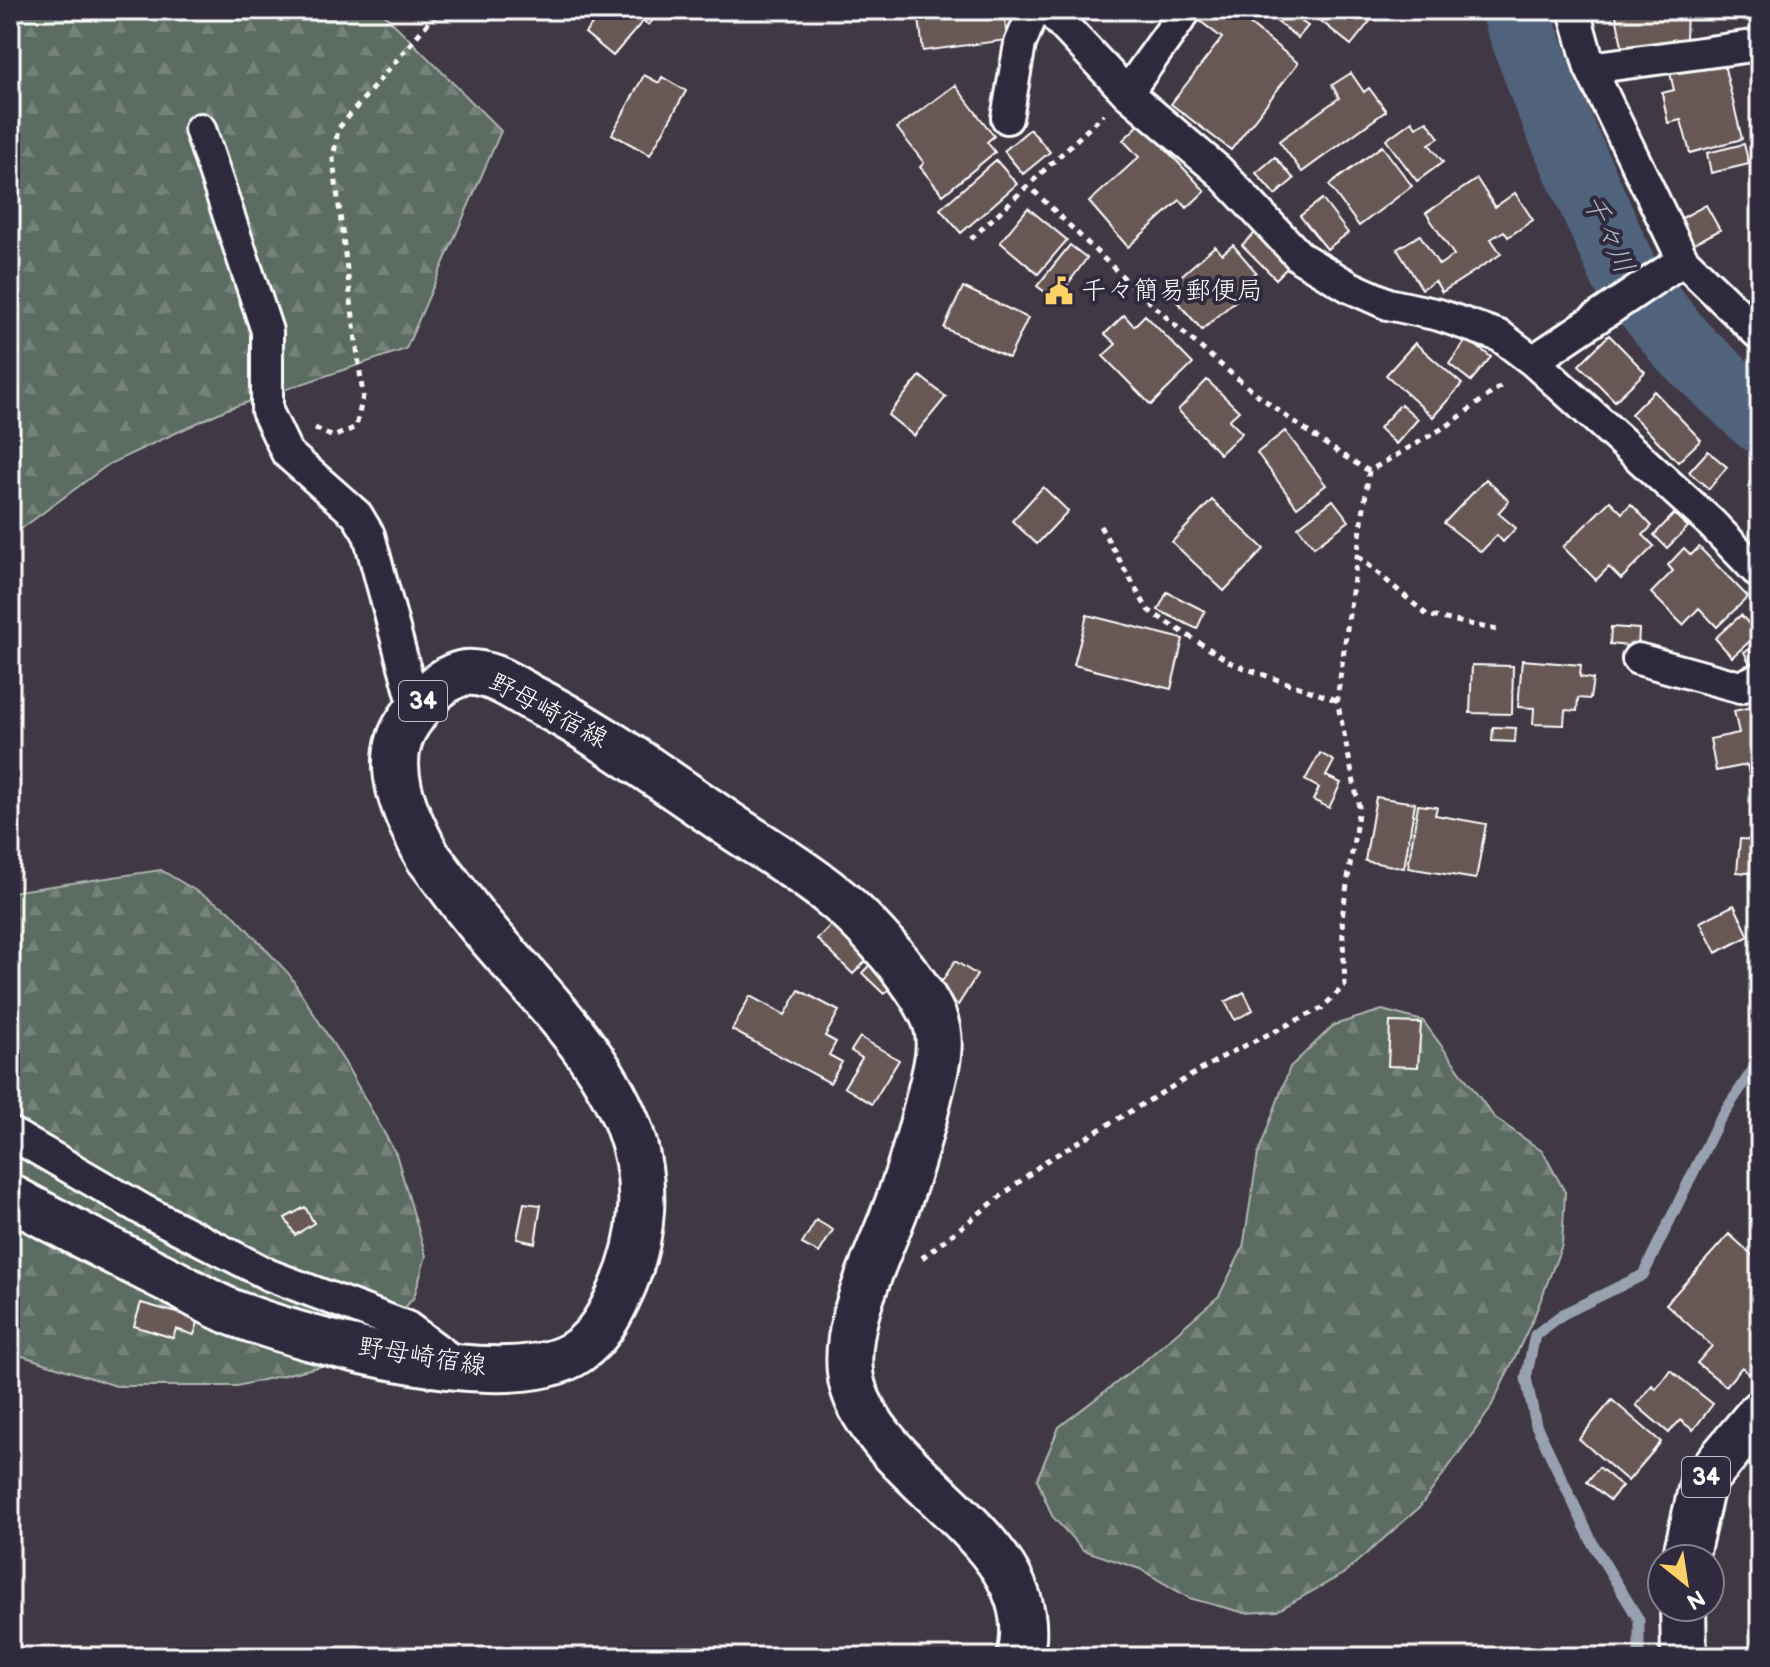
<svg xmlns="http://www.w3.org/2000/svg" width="1770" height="1667" viewBox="0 0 1770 1667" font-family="'Balsamiq Sans','Klee One',sans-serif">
  <defs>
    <pattern id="forest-firs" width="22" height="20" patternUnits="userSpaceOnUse" patternTransform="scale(2)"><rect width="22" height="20" fill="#5b6c63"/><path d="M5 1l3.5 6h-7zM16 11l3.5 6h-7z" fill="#74827a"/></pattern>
  </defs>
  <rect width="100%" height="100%" fill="#403844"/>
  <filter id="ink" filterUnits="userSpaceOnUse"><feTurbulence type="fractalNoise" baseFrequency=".0125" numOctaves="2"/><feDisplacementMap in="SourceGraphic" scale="16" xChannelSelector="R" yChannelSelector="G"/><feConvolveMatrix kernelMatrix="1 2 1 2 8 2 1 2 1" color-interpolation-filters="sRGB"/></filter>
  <g filter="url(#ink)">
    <path fill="url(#forest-firs)" stroke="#adb6b1" stroke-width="2" d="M10 10H380L501 131 406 349 227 409 109 464 10 537Z
      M161 870 230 911 289 974 345 1063 396 1154 426 1256 414 1297 387 1329 322 1366 237 1386H116L10 1352V892Z
      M1382 1010 1423 1021 1494 1117 1543 1152 1565 1192 1562 1245 1534 1317 1489 1411 1419 1508 1343 1574 1277 1611 1245 1613 1189 1598 1140 1569 1083 1550 1052 1516 1037 1479 1059 1427 1142 1363 1219 1296 1243 1248 1258 1154 1290 1067 1334 1025Z"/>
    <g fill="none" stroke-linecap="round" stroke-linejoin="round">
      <path stroke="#97a1b0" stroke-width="11" d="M1639 1657V1620L1593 1544 1536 1425 1526 1378 1535 1335 1563 1314 1643 1275 1718 1122 1760 1059"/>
      <path stroke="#51637c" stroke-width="68" d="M1515 10 1546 96 1624 273 1683 347 1760 419"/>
    </g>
    <path fill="#675855" stroke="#fff" stroke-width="2" d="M604 10 640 12 660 10 649 25 643 21 613 56 585 33Z
      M918 10H1004L1007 40 923 51Z
      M1202 10H1232L1298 63 1231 150 1171 104 1222 38 1196 18Z
      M1262 10H1311L1302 22 1308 26 1298 38Z
      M1322 10H1379L1351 45 1316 17Z
      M1615 10H1687L1686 39 1623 51Z
      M1723 60 1742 139 1690 153 1681 120 1668 123 1662 93 1674 90 1670 73Z
      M1351 73 1364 92 1369 88 1386 111 1302 172 1279 141 1339 98 1332 85Z
      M644 75 659 83 662 77 686 91 650 155 612 134Z
      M955 85 994 136 987 142 995 152 943 195 920 167 924 163 897 128Z
      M1412 121 1416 127 1427 121 1439 138 1429 144 1443 162 1417 181 1386 140Z
      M1141 123 1205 191 1187 208 1180 200 1128 247 1089 202 1139 157 1123 140Z
      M1030 129 1050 152 1023 174 1004 151Z
      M1744 144 1749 164 1711 173 1707 153Z
      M1382 146 1412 186 1359 226 1329 185Z
      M1275 157 1294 179 1275 195 1256 173Z
      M996 160 1017 184 961 233 940 209Z
      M1477 179 1495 207 1515 193 1533 220 1508 237 1504 231 1491 239 1501 254 1442 292 1435 281 1422 289 1397 249 1420 235 1439 265 1454 255 1426 213Z
      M1322 199 1348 233 1327 249 1300 216Z
      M1706 205 1720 230 1691 245 1678 220Z
      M1028 208 1067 240 1038 274 1000 242Z
      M1258 230 1291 264 1276 279 1242 245Z
      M1070 245 1087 258 1056 300 1037 286Z
      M1233 245 1256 272 1246 280 1251 287 1202 330 1166 289 1215 246 1222 254Z
      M963 287 1028 318 1009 358 944 328Z
      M1124 315 1134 326 1145 315 1193 364 1151 405 1103 356 1116 344 1105 334Z
      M1609 335 1645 372 1615 401 1579 365Z
      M1467 339 1491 357 1471 381 1449 364Z
      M1415 343 1462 384 1433 417 1386 375Z
      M920 376 946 397 914 436 888 415Z
      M1207 380 1239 411 1229 420 1242 433 1220 454 1178 410Z
      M1654 391 1701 440 1678 462 1631 414Z
      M1401 404 1418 419 1396 444 1379 428Z
      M1285 431 1326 485 1297 507 1257 453Z
      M1708 451 1727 467 1709 489 1689 472Z
      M1486 479 1509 501 1498 513 1516 528 1503 542 1497 535 1481 552 1444 523Z
      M1043 487 1068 511 1037 544 1012 521Z
      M1212 500 1264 549 1224 591 1172 542Z
      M1333 500 1349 521 1314 547 1298 527Z
      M1610 501 1622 513 1631 504 1652 526 1643 535 1654 546 1621 579 1609 567 1596 580 1563 547Z
      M1674 514 1688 527 1667 548 1654 535Z
      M1699 547 1748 597 1717 627 1699 608 1683 625 1651 593 1673 571 1668 565 1684 548 1691 555Z
      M1167 592 1205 611 1197 629 1158 610Z
      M1087 615 1183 639 1171 689 1074 665Z
      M1741 615 1758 634 1732 657 1715 638Z
      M1611 627 1639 629 1638 647 1610 644Z
      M1760 643V659L1750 664 1744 652Z
      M1522 660 1581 665 1580 677 1593 679 1590 699 1578 698 1577 711 1565 710 1564 725 1533 724 1534 708 1518 707Z
      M1472 665 1513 666 1512 714 1470 713Z
      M1760 705V771L1749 774 1747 765 1716 771 1710 739 1739 733 1734 711Z
      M1493 727 1516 728 1515 742 1492 741Z
      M1320 753 1334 761 1326 776 1341 783 1329 808 1313 800 1319 788 1305 780Z
      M1376 797 1415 803 1404 868 1365 861Z
      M1418 805 1437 807 1435 815 1486 824 1476 879 1408 868Z
      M1740 839 1760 840V874L1737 872Z
      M1734 905 1749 936 1716 953 1700 922Z
      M832 924 868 959 853 974 817 939Z
      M874 960 896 982 884 994 862 973Z
      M955 961 977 975 958 1005 936 991Z
      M799 990 839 1011 825 1036 836 1042 829 1055 842 1062 830 1083 732 1030 750 996 785 1015Z
      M1244 992 1253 1010 1235 1020 1225 1002Z
      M1390 1022 1421 1023 1418 1067 1388 1066Z
      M860 1037 899 1060 872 1104 844 1087 862 1058 851 1051Z
      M524 1203 541 1205 535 1243 517 1239Z
      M305 1207 314 1223 295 1235 285 1218Z
      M816 1220 833 1230 819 1253 802 1244Z
      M1729 1234 1760 1262V1319L1754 1326 1760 1330V1361L1749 1374 1742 1367 1726 1386 1697 1363 1712 1346 1666 1304Z
      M141 1303 199 1319 194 1335 176 1329 173 1338 134 1326Z
      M1670 1370 1713 1404 1693 1430 1680 1420 1669 1433 1636 1405 1652 1385 1656 1389Z
      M1612 1400 1661 1442 1628 1481 1579 1439Z
      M1599 1467 1622 1486 1610 1500 1587 1482Z"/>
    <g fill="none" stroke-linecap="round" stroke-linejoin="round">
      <defs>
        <path id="street" d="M1049 10 1127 93 1219 171 1301 258 1350 287 1388 304 1439 315 1500 336 1533 361 1709 521 1760 574
          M1590 68 1760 45
          M1127 93 1186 10
          M1007 118 1020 44 1034 10
          M200 129 267 331V411L287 453 357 515 369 535 416 711
          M1683 260 1760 335
          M1533 361 1683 260 1590 68 1574 10
          M1638 659 1740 687 1760 678
          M10 1133 143 1210 269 1275 407 1327 457 1364"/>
        <path id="primary" d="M10 1197C63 1226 117 1254 171 1281 194 1293 217 1308 242 1316 313 1342 512 1398 578 1351 598 1337 610 1315 620 1293 645 1239 649 1180 627 1123 595 1043 525 981 472 915 457 896 443 876 428 857 407 817 379 763 409 721 423 700 446 670 474 673 495 675 512 687 530 697 597 731 656 775 718 817 755 843 796 866 832 895 865 921 918 980 934 1018 944 1042 936 1069 930 1093 922 1128 912 1163 900 1197 882 1250 836 1330 853 1387 882 1484 1049 1542 1020 1657
          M1685 1559 1703 1481 1760 1413
          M1683 1607 1684 1657"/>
      </defs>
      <use href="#street" stroke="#fff" stroke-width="36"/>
      <use href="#primary" stroke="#fff" stroke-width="50"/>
      <path stroke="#fff" stroke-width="5" stroke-dasharray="6 6" stroke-linecap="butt" d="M1034 191C1136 290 1245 399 1369 471
        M971 239 1104 114
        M315 428 333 437 356 427 363 396 333 159 338 129 439 10
        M1100 526 1148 610 1233 664 1336 700
        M1358 556 1427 615 1497 630
        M922 1258 1046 1161 1226 1055 1322 1008 1345 985 1342 917 1359 807 1337 700 1369 471 1450 424 1505 383"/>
      <use href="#street" stroke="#2f2a3d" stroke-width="30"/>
      <use href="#primary" stroke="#2f2a3d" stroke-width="44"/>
    </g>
  </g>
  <defs>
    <symbol id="civic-bare" viewBox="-9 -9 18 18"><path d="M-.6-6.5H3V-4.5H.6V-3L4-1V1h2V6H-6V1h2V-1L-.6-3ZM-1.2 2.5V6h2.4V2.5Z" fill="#ffd166" stroke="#2f2a3d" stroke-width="2.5" paint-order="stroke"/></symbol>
  </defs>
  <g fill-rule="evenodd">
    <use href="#civic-bare" x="1039" y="271" width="40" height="40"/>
  </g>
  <g text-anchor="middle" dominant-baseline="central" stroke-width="8" stroke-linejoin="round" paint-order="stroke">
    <g fill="#2f2a3d" stroke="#c1bfc5" stroke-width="2">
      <rect x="399" y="681" width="48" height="40" rx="6"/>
      <rect x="1682" y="1457" width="48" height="40" rx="6"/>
    </g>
    <g font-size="24" font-weight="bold" fill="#fff">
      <text x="423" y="701">34</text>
      <text x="1706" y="1477">34</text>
    </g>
    <g font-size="26" fill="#fff" stroke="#2f2a3d" text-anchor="start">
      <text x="1081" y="291">千々簡易郵便局</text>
    </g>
    <g font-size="26" fill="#fff" stroke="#2f2a3d">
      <text transform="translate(548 711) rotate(28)">野母崎宿線</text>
      <text transform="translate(422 1357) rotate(9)">野母崎宿線</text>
    </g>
    <g font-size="28" font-style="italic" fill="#b1b9c4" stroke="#2f2a3d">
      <text transform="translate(1608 234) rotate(65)">千々川</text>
    </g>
  </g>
  <rect width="1770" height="1667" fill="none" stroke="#2f2a3d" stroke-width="40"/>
  <rect x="20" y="20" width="1730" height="1627" fill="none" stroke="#fff" stroke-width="3" filter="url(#ink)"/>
  <g transform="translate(1686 1583) rotate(150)"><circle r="38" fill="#2f2a3d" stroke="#827f8b" stroke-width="2"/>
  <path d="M0-6L14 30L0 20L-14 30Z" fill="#ffd166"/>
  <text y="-12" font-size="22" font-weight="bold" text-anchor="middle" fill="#ffffff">N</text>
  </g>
</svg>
